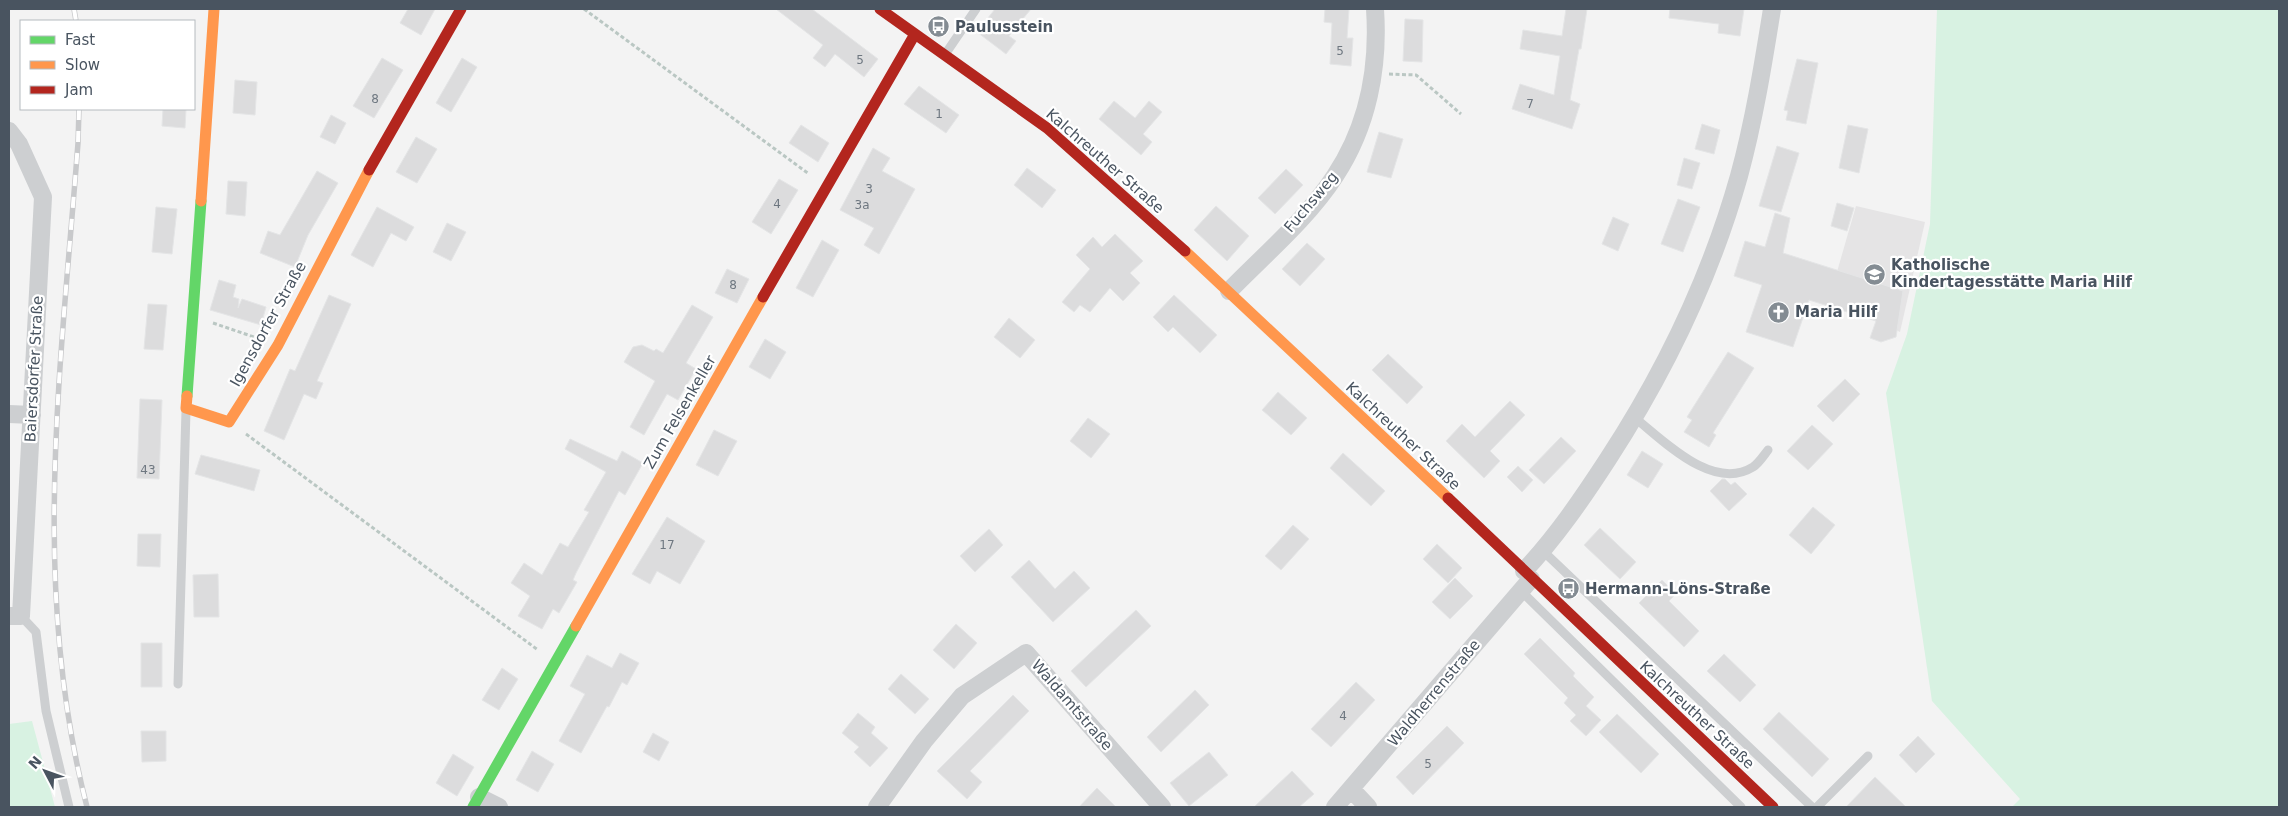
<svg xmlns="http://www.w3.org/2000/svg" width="2288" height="816" viewBox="0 0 2288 816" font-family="'DejaVu Sans',sans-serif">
  <rect width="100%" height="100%" fill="#f3f3f3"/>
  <path fill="#e5e4e5" d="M1856 206 1925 222 1900 332 1830 296Z"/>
  <path fill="#d8f2e2" d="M1937 9H2279V807H2012L2020 799 1932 701 1886 393 1907 334 1930 224Z
    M32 721 55 807H9V724Z"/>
  <path fill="#dcdcdd" stroke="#e4e5e6" d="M408 9H435L421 35 400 23Z
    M776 9H812L878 59 864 77 835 54 825 67 813 58 823 45Z
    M995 9H1031L1009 36 1016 41 1006 54 977 32Z
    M1325 9H1349L1347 38H1353L1351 66 1330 64 1332 23 1324 22Z
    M1566 9H1587L1581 49H1579L1570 100 1580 104 1572 129 1512 109 1520 84 1554 95 1560 56 1520 49 1523 30 1562 36Z
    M1670 9H1744L1740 36 1718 33 1719 24 1669 18Z
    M1405 19 1423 20 1422 62 1403 61Z
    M382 58 403 70 374 118 353 106Z
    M462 58 477 67 451 112 436 103Z
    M1797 59 1818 63 1806 124 1786 120 1788 111 1784 110Z
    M235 80 257 82 255 115 233 113Z
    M919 86 959 115 946 133 904 104Z
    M1114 101 1135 118 1149 101 1162 112 1143 134 1152 142 1141 155 1099 119Z
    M163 109H186L185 128 162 126Z
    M331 115 346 123 335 144 320 137Z
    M1702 124 1720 130 1714 154 1695 149Z
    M801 125 829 143 818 162 789 143Z
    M1848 125 1868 129 1859 173 1839 168Z
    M1379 132 1403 139 1391 178 1367 172Z
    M416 137 437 149 417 183 396 172Z
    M1777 146 1799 153 1781 212 1759 206Z
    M873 148 890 158 882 171 915 189 879 254 864 245 874 228 840 210Z
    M1684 158 1700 163 1692 189 1677 185Z
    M1027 168 1056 190 1042 208 1014 185Z
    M1286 169 1303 185 1275 214 1258 198Z
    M317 171 338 183 308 235 295 267 260 253 268 231 280 235Z
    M779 179 798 190 771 234 752 222Z
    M228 181 247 182 245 216 226 214Z
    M1678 199 1700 207 1683 252 1661 244Z
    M1837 203 1854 208 1847 231 1831 226Z
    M1216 206 1249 236 1227 261 1194 230Z
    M156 207 177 209 172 254 152 252Z
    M377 207 414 227 406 241 391 233 373 267 351 255Z
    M1775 213 1790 218 1783 253 1903 291 1896 337 1881 342 1870 338 1876 321 1809 300 1793 347 1746 332 1762 285 1734 276 1745 241 1765 247Z
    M1613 217 1629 224 1618 251 1602 244Z
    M447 223 466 232 451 261 433 252Z
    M1115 234 1143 261 1130 273 1140 283 1123 301 1110 288 1090 312 1080 305 1074 312 1062 302 1090 269 1076 255 1093 237 1102 247Z
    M822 240 839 250 813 297 796 288Z
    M1307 243 1325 259 1300 286 1282 269Z
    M727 269 749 279 737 303 715 293Z
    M219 280 236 285 233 297 239 299 238 308 242 299 266 307 261 325 210 310Z
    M329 295 351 304 317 381 323 383 316 399 304 394 284 440 264 431 290 369 295 371Z
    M1174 295 1217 335 1200 353 1173 327 1168 332 1153 317Z
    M148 304 167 305 163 350 144 349Z
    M692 305 713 317 686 363 696 369 678 400 667 394 644 435 630 427 655 381 624 362 633 347 642 345 654 351 656 349 663 353Z
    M1009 318 1035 340 1020 358 994 337Z
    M765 339 786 352 770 379 749 367Z
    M1728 352 1754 368 1713 433 1716 435 1709 447 1684 432 1692 420 1687 417Z
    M1388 354 1423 387 1407 404 1372 370Z
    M1845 379 1860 394 1833 422 1817 406Z
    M1278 392 1307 418 1291 435 1262 410Z
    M140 399 162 400 159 479 137 478Z
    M1510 401 1525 415 1490 451 1500 461 1484 478 1446 441 1462 424 1475 437Z
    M1088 418 1110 434 1091 458 1070 441Z
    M1812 425 1833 444 1808 470 1787 451Z
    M714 430 737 441 718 476 696 465Z
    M1561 437 1576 451 1544 484 1529 470Z
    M570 439 617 461 622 451 643 463 625 495 619 491 576 573 573 580 577 582 559 613 553 609 542 629 518 616 530 596 511 583 524 563 542 575 560 543 568 547 589 512 584 510 606 472 565 449Z
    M1642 451 1663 464 1648 488 1627 475Z
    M1343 453 1385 491 1371 506 1330 468Z
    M201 455 260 470 254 491 195 474Z
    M1518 466 1533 480 1522 492 1507 477Z
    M1722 479H1725L1731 485 1735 482 1747 494 1729 511 1710 491Z
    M1813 507 1835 525 1811 554 1789 535Z
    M667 517 705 541 680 584 657 571 650 584 632 574Z
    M1293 525 1309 539 1281 570 1265 556Z
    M1600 528 1636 562 1620 579 1584 545Z
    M989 529 1003 545 975 572 960 556Z
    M138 534H161L160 567 137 566Z
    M1437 544 1462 568 1448 583 1423 559Z
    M1029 560 1055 589 1074 571 1090 588 1053 622 1011 577Z
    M218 574 219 617H194L193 575Z
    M1455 578 1473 596 1450 619 1432 602Z
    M1662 580 1676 594 1669 601 1699 631 1684 647 1639 603Z
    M1136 610 1151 626 1086 687 1071 671Z
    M956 624 977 643 954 669 933 650Z
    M1540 638 1575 673 1573 676 1594 697 1586 706 1601 720 1586 736 1570 721 1576 715 1564 703 1568 698 1524 654Z
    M141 643H162V687H141Z
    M620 653 639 663 627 685 622 682 609 707 607 706 581 753 559 741 585 694 570 686 587 655 612 668Z
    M1724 654 1756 685 1740 702 1707 671Z
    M502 668 518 679 499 710 482 700Z
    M901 674 929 699 915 714 888 689Z
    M1356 682 1375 700 1331 747 1311 729Z
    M1195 690 1209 705 1161 752 1147 737Z
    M1013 695 1029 711 970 771 982 782 967 799 937 771Z
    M1779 712 1829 759 1812 777 1763 729Z
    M858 713 875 727 871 733 888 748 870 767 854 752 859 747 842 733Z
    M1617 714 1659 754 1641 773 1599 732Z
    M1447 726 1464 743 1413 795 1396 777Z
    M141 731H166V761L142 762Z
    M653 733 669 742 659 761 643 752Z
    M1918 736 1935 754 1916 773 1899 755Z
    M532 751 554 764 538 792 516 780Z
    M1209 752 1228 775 1189 806 1170 783Z
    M453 754 474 767 457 796 436 783Z
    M1292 771 1314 794 1299 807H1254Z
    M1875 777 1906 807H1846Z
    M1097 788 1116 807H1079Z"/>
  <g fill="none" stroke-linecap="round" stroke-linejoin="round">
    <path stroke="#bac7c3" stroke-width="3" stroke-dasharray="4 2.5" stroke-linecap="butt" d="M584 9 809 174
      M1389 74 1416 75 1461 114
      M213 323 257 338
      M246 434 538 650"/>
    <path stroke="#cdcfd1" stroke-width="9" d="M946 53 976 9
      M1635 418C1664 441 1713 492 1753 467 1759 463 1764 455 1768 450
      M1543 551 1812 807
      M1521 591 1741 807
      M21 616 36 632 46 711 69 807
      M178 684 186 411
      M1817 807 1868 756"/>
    <path stroke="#cdcfd1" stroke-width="18" d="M9 131 19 144 43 197 21 616H9
      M1229 291C1265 254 1307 219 1335 176 1368 126 1379 67 1375 9
      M9 414 32 415
      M1524 571C1556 537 1582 499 1608 459 1666 370 1710 279 1739 176 1754 121 1763 65 1772 9
      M1352 790 1368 807
      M479 797 499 807
      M877 807 924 741 962 696 1026 653 1162 807
      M1335 807 1531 579"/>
    <path stroke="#63d668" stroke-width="11" d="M187 396 201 201
      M473 807 576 626"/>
    <path stroke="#ff974d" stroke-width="11" d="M201 201 214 9
      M1185 251 1448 498
      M187 396 186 408 229 422 278 345 369 170
      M576 626 763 297"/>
    <path stroke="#b3261e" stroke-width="11" d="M880 9 1047 128 1185 251
      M369 170 461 9
      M763 297 915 34
      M1448 498 1773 807"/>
    <defs>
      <path id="rail" d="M74 9 76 21
        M79 109 78 143C61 367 30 587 87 807"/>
    </defs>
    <use href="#rail" stroke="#c8c9cb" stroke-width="5.5"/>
    <use href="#rail" stroke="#fff" stroke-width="4" stroke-dasharray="11" stroke-linecap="butt"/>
  </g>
  <defs>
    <symbol id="bus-disc" viewBox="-11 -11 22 22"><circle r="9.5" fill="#848c93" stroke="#fff"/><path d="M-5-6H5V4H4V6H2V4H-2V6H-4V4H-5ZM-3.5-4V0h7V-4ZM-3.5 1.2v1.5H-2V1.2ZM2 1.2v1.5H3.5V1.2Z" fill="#fff"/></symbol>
    <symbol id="school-disc" viewBox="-11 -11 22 22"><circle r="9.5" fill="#848c93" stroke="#fff"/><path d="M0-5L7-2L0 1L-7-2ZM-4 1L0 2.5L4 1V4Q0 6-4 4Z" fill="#fff"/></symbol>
    <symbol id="church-disc" viewBox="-11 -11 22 22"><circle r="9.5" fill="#848c93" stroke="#fff"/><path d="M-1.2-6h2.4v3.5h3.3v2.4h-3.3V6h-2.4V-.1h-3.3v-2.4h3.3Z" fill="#fff"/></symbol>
  </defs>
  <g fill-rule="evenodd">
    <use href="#bus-disc" x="926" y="14" width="25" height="25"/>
    <use href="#school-disc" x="1862" y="262" width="25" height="25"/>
    <use href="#church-disc" x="1766" y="300" width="25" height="25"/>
    <use href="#bus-disc" x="1556" y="576" width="25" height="25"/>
  </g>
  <g text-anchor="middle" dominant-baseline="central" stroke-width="4.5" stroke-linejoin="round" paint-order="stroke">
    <g font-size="12" fill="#6e7780">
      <text x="1340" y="51">5</text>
      <text x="860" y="60">5</text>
      <text x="375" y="99">8</text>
      <text x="1530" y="104">7</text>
      <text x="939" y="114">1</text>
      <text x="869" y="189">3</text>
      <text x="777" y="204">4</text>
      <text x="862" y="205">3a</text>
      <text x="733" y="285">8</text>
      <text x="148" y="470">43</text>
      <text x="667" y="545">17</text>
      <text x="1343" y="716">4</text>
      <text x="1428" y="764">5</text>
    </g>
    <g font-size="15" font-weight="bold" fill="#495460" stroke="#fff" text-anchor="start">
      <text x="955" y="27">Paulusstein</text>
      <text x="1891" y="265">Katholische<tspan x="1891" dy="17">Kindertagesstätte Maria Hilf</tspan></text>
      <text x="1795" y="312">Maria Hilf</text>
      <text x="1585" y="589">Hermann-Löns-Straße</text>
    </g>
    <g font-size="15" fill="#495460" stroke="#fff">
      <text transform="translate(1105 161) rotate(41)">Kalchreuther Straße</text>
      <text transform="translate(1311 202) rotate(-50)">Fuchsweg</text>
      <text transform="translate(268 324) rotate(-61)">Igensdorfer Straße</text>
      <text transform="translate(34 369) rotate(-87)">Baiersdorfer Straße</text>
      <text transform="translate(680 412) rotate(-60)">Zum Felsenkeller</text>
      <text transform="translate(1403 436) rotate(43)">Kalchreuther Straße</text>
      <text transform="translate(1434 693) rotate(-50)">Waldherrenstraße</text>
      <text transform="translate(1072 705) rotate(49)">Waldamtstraße</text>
      <text transform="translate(1697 715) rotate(43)">Kalchreuther Straße</text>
    </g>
  </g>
  <rect width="2288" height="816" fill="none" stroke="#495460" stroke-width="20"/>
  <rect x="20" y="20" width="175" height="90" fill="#ffffff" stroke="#b6bbbf"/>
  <rect x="30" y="36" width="25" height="8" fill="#63d668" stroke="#b6bbbf"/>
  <text x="65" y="45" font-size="15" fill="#495460">Fast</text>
  <rect x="30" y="61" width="25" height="8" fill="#ff974d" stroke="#b6bbbf"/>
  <text x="65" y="70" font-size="15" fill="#495460">Slow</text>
  <rect x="30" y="86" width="25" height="8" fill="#b3261e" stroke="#b6bbbf"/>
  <text x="65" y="95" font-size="15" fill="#495460">Jam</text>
  <g transform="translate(45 771) rotate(311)" stroke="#ffffff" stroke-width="4" paint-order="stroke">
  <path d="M0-4L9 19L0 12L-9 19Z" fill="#495460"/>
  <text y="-8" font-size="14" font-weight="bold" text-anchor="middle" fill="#495460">N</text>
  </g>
</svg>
